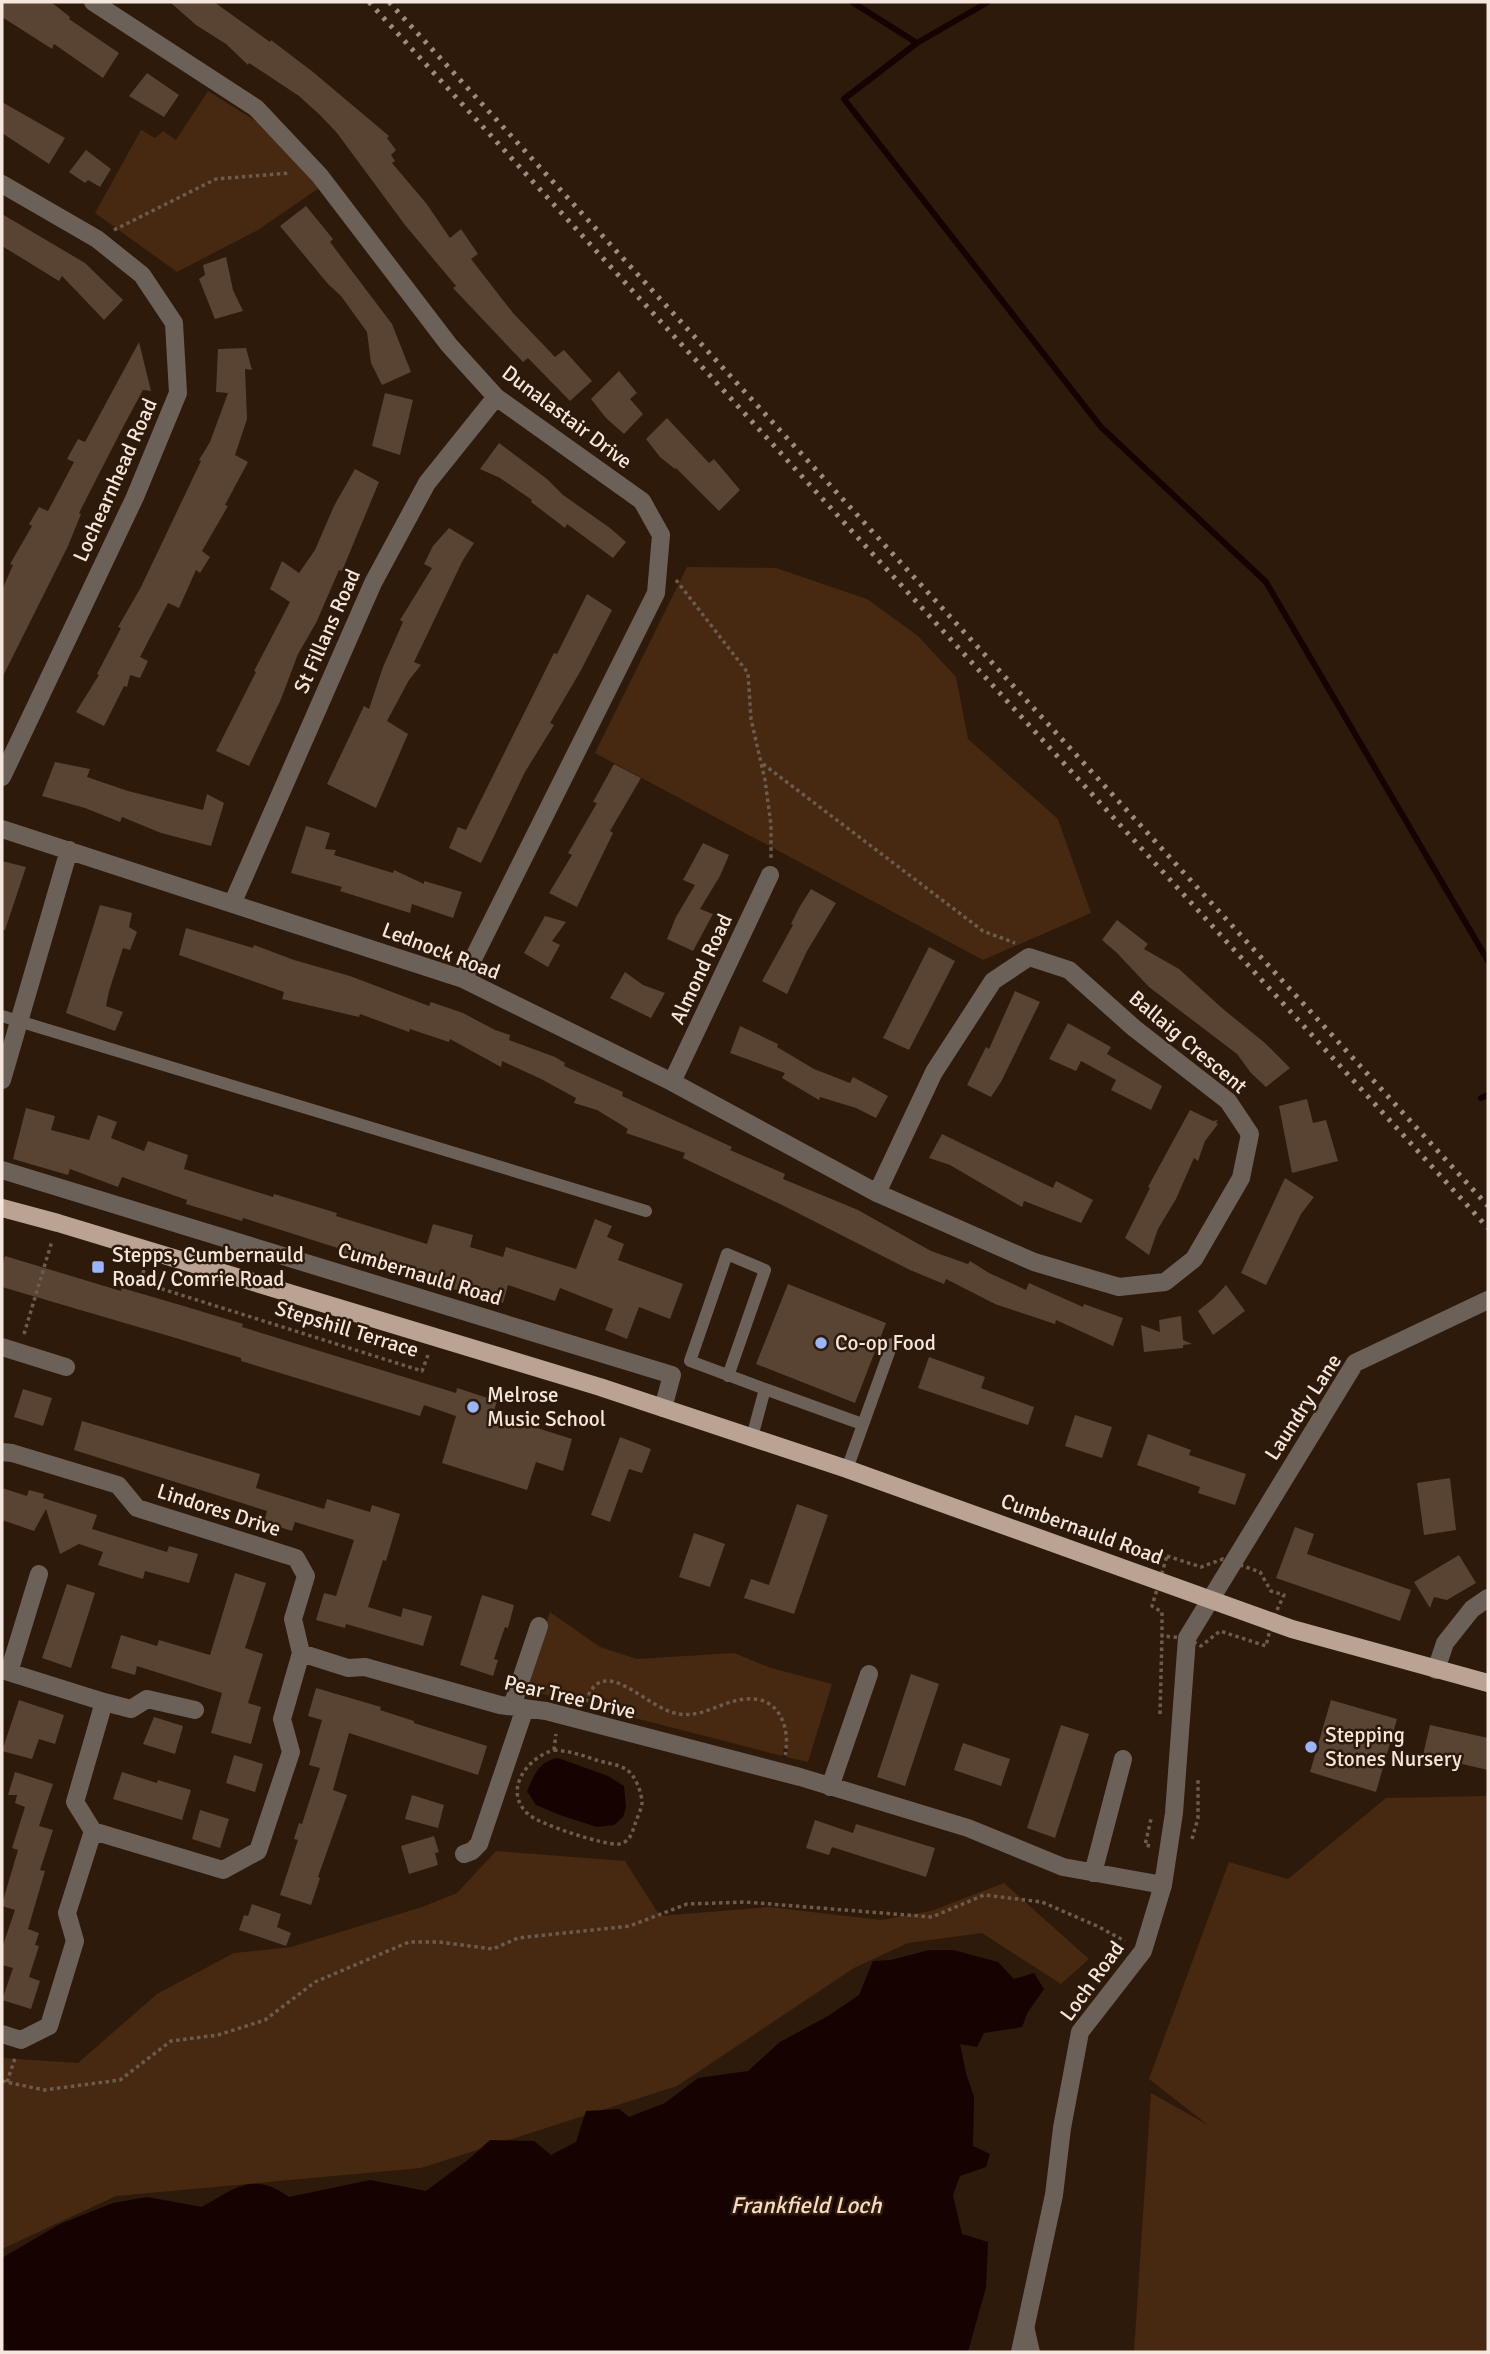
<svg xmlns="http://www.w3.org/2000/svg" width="1490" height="2354" viewBox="0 0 1490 2354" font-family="Signika,sans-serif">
  <rect width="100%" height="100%" fill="#2e1a0a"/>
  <path fill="#462910" d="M208 91 276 134 319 188 258 230 177 272 95 213 141 130 155 138 163 131 176 140Z
    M687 567 776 568 867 599 918 636 956 677 968 739 1058 819 1091 913 983 960 595 753Z
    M550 1612 600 1647 637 1659 734 1653 771 1668 832 1684 808 1762 786 1757 788 1749 784 1748 782 1756 588 1706 590 1697H586L583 1705 525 1689Z
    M1488 1796V2352H1134L1151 2093 1208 2125 1149 2079 1229 1862 1288 1879 1386 1798Z
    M496 1851 625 1861 660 1916 769 1907 881 1920 931 1911 1004 1883 1089 1959 1061 1984 982 1933 908 1943 854 1968 677 2086 421 2168 116 2196 2 2249V2058L78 2063 157 1994 234 1953 291 1947 422 1907 457 1893Z"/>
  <path fill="#160200" d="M558 1758 608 1776 624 1786 626 1807 623 1817 614 1825 597 1827 560 1815 536 1805 527 1791C535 1774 538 1762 558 1758Z
    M929 1950H953L998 1962 1014 1979 1034 1973 1044 1989 1028 2012 1022 2027 984 2033 977 2047 960 2044 966 2073 974 2097 973 2146 990 2154 986 2167 960 2176 953 2195 962 2234 988 2242 986 2287 968 2352H2V2258L60 2224 113 2203 147 2197 202 2207C235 2188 254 2171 289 2197L370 2180 426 2191 469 2159 490 2140 534 2141 551 2155 576 2142 586 2111 619 2109 629 2117 665 2103 698 2078 748 2071 780 2042 828 2016 859 1995 873 1961 891 1960Z"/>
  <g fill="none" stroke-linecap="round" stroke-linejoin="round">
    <path stroke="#160200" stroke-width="6" d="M852 2 917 43 988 2
      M917 43 844 99 1101 427 1266 582 1488 961
      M1481 1098 1488 1095"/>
  </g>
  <path fill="#594332" d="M2 2H51L70 17 69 19 119 53 103 78 54 44 52 49 2 17Z
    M170 2H214L270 42 271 40 313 72 389 136 387 138 396 150 391 155 395 161 392 163 426 203 450 238 461 229 478 254 471 259 513 313 555 357 564 350 592 381 570 401 528 358 523 362 453 288 456 286 405 225 337 133 320 115 299 96 249 63 248 65 226 44 196 25Z
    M147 73 179 95 164 117 129 96Z
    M2 102 65 138 49 164 2 133Z
    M86 150 111 169 100 187 88 180 85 183 69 172Z
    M306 206 333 239 330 242 392 324 411 372 382 385 371 363 367 332 341 296 328 284 280 226Z
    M2 214 85 263 123 300 104 320 62 276 59 281 2 246Z
    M226 257 233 290 243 311 215 319 199 279 205 275 203 265Z
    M139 342 151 391 143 390 123 427 79 513 81 514 68 546 2 678V590L13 565 10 564 32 526 29 524 39 507 48 511 74 462 67 459 78 439 85 442Z
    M246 348 252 370 245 369 247 419 235 455 248 462 225 505 228 506 202 551 210 557 200 573 196 570 179 608 168 603 140 657 148 661 140 678 130 675 127 687 124 686 104 726 76 712 99 675 97 674 121 628 118 627 141 587 201 461 199 460 210 442 228 393 216 392 218 349Z
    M619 371 637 393 630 399 643 414 624 434 606 418 591 399Z
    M385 393 413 400 400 455 372 446Z
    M667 418 709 463 714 459 740 490 719 511 676 468 675 469 660 457 646 439Z
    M499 443 547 479 563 495 610 528 626 542 613 558 567 524 565 528 531 502 532 500 500 478 480 469Z
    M355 469 379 482 342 571 339 570 316 623 298 654 281 699 249 766 216 751 256 672 254 671 290 602 270 589 282 561 299 573 315 550 334 506Z
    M449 528 474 543 463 560 414 662 421 665 409 680 387 721 408 734 376 808 327 784 364 706 369 709 383 667 403 622 400 620 432 568 424 564 433 546Z
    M587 594 612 610 580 672 550 723 554 725 525 772 481 863 449 848 458 827 466 830 554 653 557 654Z
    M55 762 90 769 87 777 128 791 203 810 207 794 224 803 211 846 161 833 122 817 120 822 85 808 42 796Z
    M614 764 641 778 610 831 613 833 577 907 549 893 572 855 568 853 597 803 593 802Z
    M306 826 330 833 325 849 336 850 334 855 393 873 394 870 424 884V881L462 892 453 918 412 904 410 913 340 891 342 887 291 873Z
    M703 843 729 855 720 876 700 909 713 914 693 951 667 939 676 917 695 885 683 880Z
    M2 861 26 867 5 930H2Z
    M811 889 836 903 807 951 787 994 762 981 793 925 791 924 799 908Z
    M100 905 132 913 129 927 137 932 130 950 123 948 109 991 106 1006 123 1012 115 1031 66 1013Z
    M545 916 566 922 552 941 560 945 548 967 524 953Z
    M1117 920 1148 944 1144 949 1179 969 1223 1009 1265 1043 1290 1068 1266 1087 1251 1073 1237 1054 1149 987 1117 953 1102 940Z
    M186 928 253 948 254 945 294 960 350 976 429 1006 431 1002 463 1013 495 1030 510 1035 509 1040 555 1057 565 1063 564 1066 623 1092 622 1096 732 1147 730 1150 785 1174 783 1179 858 1210 931 1251 968 1264 970 1261 989 1273 1026 1290 1029 1283 1083 1307 1084 1304 1123 1318 1113 1346 1056 1320 1055 1324 995 1304 946 1279 944 1284 910 1270 784 1206 683 1158 685 1153 626 1133 628 1129 597 1110 574 1103 576 1098 541 1079 502 1061 501 1067 450 1039 449 1042 410 1029 409 1032 360 1014 359 1017 282 999 284 992 179 955Z
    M929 947 955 961 909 1050 883 1038Z
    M625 972 643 985 665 993 651 1018 610 998Z
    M1015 991 1040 1002 1001 1082 991 1097 967 1085 986 1047 989 1049Z
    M1068 1023 1111 1047 1107 1054 1162 1086 1151 1110 1111 1090 1116 1080 1081 1061 1076 1071 1049 1059Z
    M740 1026 778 1044 777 1047 814 1069 850 1083 853 1077 888 1096 876 1118 856 1108 820 1097 819 1100 782 1078 785 1073 730 1053Z
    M1307 1099 1313 1123 1326 1120 1338 1161 1292 1173 1279 1106Z
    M26 1108 55 1116 51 1130 89 1140 98 1115 117 1122 111 1138 144 1151 148 1141 188 1155 184 1169 273 1197 274 1194 337 1213 336 1216 427 1244 433 1224 473 1235 470 1247 503 1257 506 1247 576 1269 595 1219 612 1226 607 1237 624 1244 618 1260 683 1284 670 1319 639 1307 627 1339 605 1330 613 1309 560 1288 555 1301 508 1285 503 1303 417 1279V1276L343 1253 344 1250 243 1218 242 1221 186 1204 187 1200 122 1177 118 1187 70 1169 68 1175 13 1159Z
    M1190 1110 1213 1121 1218 1120 1216 1123 1218 1124 1205 1141 1198 1161 1194 1158 1176 1199 1158 1229 1149 1255 1125 1238 1150 1188 1148 1187Z
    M942 1134 1053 1188 1056 1181 1093 1200 1081 1223 1024 1201 1022 1207 950 1165 929 1158Z
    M1285 1178 1314 1197 1301 1214 1266 1285 1241 1273Z
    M5 1256 121 1291 122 1288 187 1307 243 1324 242 1327 456 1393 457 1388 497 1401 493 1414 572 1439 563 1471 536 1462 527 1490 442 1463 456 1416 424 1405 420 1416 241 1361V1358L169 1336 2 1287V1267Z
    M788 1284 886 1323 855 1403 756 1364Z
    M1226 1285 1245 1311 1213 1335 1198 1311 1214 1298Z
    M1181 1316 1183 1340 1192 1344 1183 1345V1348L1144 1352 1141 1325 1160 1332 1159 1320Z
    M929 1357 985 1377 981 1388 1034 1407 1028 1425 918 1388Z
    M23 1389 52 1398 43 1426 14 1417Z
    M1075 1415 1112 1427 1102 1458 1065 1446Z
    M82 1421 260 1474 256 1488 324 1509 327 1499 370 1512 372 1505 400 1514 386 1561 383 1560 368 1607 401 1617 403 1608 432 1616 423 1646 346 1624 345 1628 316 1620 324 1593 336 1596 354 1540 295 1522 292 1531 264 1522 267 1511 74 1450Z
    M1148 1434 1191 1450 1189 1455 1246 1474 1235 1505 1198 1493 1200 1487 1137 1465Z
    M620 1437 651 1449 642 1473 629 1469 610 1522 591 1515Z
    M1450 1478 1456 1530 1424 1535 1417 1483Z
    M2 1488 27 1496 29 1490 44 1494 43 1498 97 1515 92 1529 167 1552 169 1546 198 1554 189 1583 145 1571 143 1579 98 1565 103 1552 79 1544 60 1554 46 1509 34 1531 2 1520Z
    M797 1504 828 1515 794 1614 744 1598 751 1579 769 1585Z
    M1295 1527 1314 1534 1307 1554 1411 1590 1400 1621 1276 1578Z
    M694 1533 725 1544 710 1587 679 1577Z
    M1459 1555 1476 1583 1447 1600 1434 1597 1430 1608 1414 1582Z
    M235 1573 266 1583 245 1648 263 1654 248 1703 261 1707 251 1744 211 1733 222 1693 137 1666 135 1675 111 1668 121 1635 157 1646 159 1640 210 1655Z
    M67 1584 95 1593 71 1668 42 1658Z
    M482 1595 514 1605 508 1628 505 1627 494 1659 498 1660 493 1676 460 1665Z
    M911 1674 939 1684 905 1786 877 1777Z
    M316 1688 381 1707 380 1710 414 1721V1723L487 1746 478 1775 349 1733 333 1790 347 1795 318 1877 320 1878 311 1905 280 1895 298 1840 294 1839 299 1823 302 1824 320 1768 309 1765 322 1720 308 1716Z
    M19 1700 64 1715 55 1744 39 1739 32 1759 2 1751Z
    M1331 1700 1397 1719 1376 1792 1310 1772Z
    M154 1717 183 1726 175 1754 143 1744Z
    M1061 1725 1089 1734 1055 1838 1027 1828Z
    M1430 1725 1488 1738V1770L1423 1755Z
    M963 1743 1010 1759 1001 1786 954 1770Z
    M234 1755 263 1764 255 1792 226 1783Z
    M15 1772 53 1784 39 1826 53 1830 40 1870 45 1871 28 1929 39 1933 35 1945 39 1946 29 1977 40 1981 31 2009 2 2000 13 1968 2 1965V1948L15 1910 2 1906V1904L18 1850 12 1848 25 1807 15 1803 17 1795H8Z
    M122 1772 157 1783 158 1780 191 1790 182 1820 113 1799Z
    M412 1795 444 1805 438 1828 405 1819Z
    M200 1810 229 1819 220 1848 192 1839Z
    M815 1820 853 1833 856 1824 935 1848 926 1877 832 1847 829 1855 806 1848Z
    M434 1836 439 1852 435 1853 438 1865 409 1874 401 1846Z
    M252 1904 281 1914 277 1927 291 1933 286 1946 239 1930 244 1915 248 1916Z"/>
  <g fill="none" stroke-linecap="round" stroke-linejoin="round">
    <path stroke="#6d5b4d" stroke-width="3.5" stroke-dasharray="3.5 3.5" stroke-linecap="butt" d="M114 230 216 179 290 173
      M676 580 748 673 751 719 765 780 771 825V858
      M763 764 983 931 1015 943
      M144 1270 140 1282 422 1371 428 1355
      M24 1334 52 1241
      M1167 1556 1201 1567 1223 1559 1260 1572 1271 1591 1284 1595 1272 1621 1266 1646 1220 1631 1201 1646 1187 1638 1162 1636V1612L1152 1606Z
      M586 1702C602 1650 647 1710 679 1714 704 1718 723 1700 747 1699 779 1696 791 1728 785 1755
      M1160 1714 1162 1636
      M554 1750C569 1751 582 1755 596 1760 605 1763 619 1764 627 1770 635 1775 642 1793 642 1803 641 1810 637 1818 635 1824 632 1833 630 1842 619 1844 606 1846 538 1824 528 1814 502 1790 528 1757 554 1750Z
      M554 1750 556 1734
      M1192 1839 1198 1818V1777
      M1150 1846 1145 1845 1151 1819
      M2 2081 44 2090 120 2080 171 2041 218 2035 265 2020 315 1982 409 1942H439L493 1949 518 1938 630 1926 687 1904 745 1902 932 1917 984 1895 1042 1902 1097 1926 1125 1941
      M7 2082 15 2058"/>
    <path stroke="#6c6159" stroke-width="12" d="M2 1016 646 1211
      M728 1376 765 1270 727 1254 690 1361 765 1389 752 1437
      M765 1389 862 1424
      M847 1469 892 1344
      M1028 2326 1034 2352"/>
    <path stroke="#6c6159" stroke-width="18" d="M93 2 256 108 320 176 449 345 496 397 642 501 661 535 656 593 463 979
      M2 184 97 239 142 275 174 323 178 393 135 497 2 777
      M2 829 463 979 672 1082 877 1193 1034 1262 1119 1287 1165 1282 1194 1259 1241 1178 1250 1134 1228 1101 1134 1028 1069 970 1029 957 993 981 934 1072 877 1193
      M233 902 373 583 427 483 496 397
      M2 1080 69 850
      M672 1082 770 875
      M2 1170 672 1375 663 1408
      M2 1347 66 1367
      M2 1452 12 1453 118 1485 137 1508 296 1558 306 1576 293 1619 301 1653 282 1719 291 1752 258 1851 223 1870 93 1831 75 1802 104 1702 2 1670
      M301 1653 348 1668 365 1667 500 1705 546 1711 800 1777 968 1828 1063 1867 1163 1885
      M1436 1670 1445 1643 1472 1609 1488 1598
      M9 1672 39 1574
      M104 1702 131 1709 147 1699 195 1710
      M512 1706 539 1626
      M830 1787 869 1674
      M464 1854 472 1851 479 1844 525 1708
      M1093 1873 1123 1759
      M2 2034 21 2040 49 2026 75 1941 67 1913 93 1831
      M1020 2352 1054 2195 1062 2128 1080 2032 1143 1951 1163 1885 1174 1813 1187 1638 1355 1363 1488 1300"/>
    <path stroke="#baa393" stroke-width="18" d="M2 1208 58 1223 600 1387 847 1469 1292 1629 1488 1683"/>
    <path stroke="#9c8c7f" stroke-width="5" stroke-dasharray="3.5 7" stroke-linecap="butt" d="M369 2 1488 1228
      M389 2 1488 1206"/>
  </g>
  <g fill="#9ab5fd" stroke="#2e1a0a" stroke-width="2.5">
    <rect x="91" y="1260" width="14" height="14" rx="3.5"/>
    <circle cx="821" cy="1343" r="7"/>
    <circle cx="473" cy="1407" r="7"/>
    <circle cx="1311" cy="1747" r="7"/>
  </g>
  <g text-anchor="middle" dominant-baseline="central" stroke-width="5" stroke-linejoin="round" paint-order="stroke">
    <g font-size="21" fill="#f5e7dd" stroke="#2e1a0a">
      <text transform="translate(567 417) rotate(37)">Dunalastair Drive</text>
      <text transform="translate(115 480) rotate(-66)">Lochearnhead Road</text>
      <text transform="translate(327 631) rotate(-66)">St Fillans Road</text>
      <text transform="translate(441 951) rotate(21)">Lednock Road</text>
      <text transform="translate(701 969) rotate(-65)">Almond Road</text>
      <text transform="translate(1188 1042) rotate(40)">Ballaig Crescent</text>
      <text transform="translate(420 1274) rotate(17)">Cumbernauld Road</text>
      <text transform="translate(347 1329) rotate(17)">Stepshill Terrace</text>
      <text transform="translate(1303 1407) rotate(-57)">Laundry Lane</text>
      <text transform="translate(219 1510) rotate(18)">Lindores Drive</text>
      <text transform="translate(1082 1529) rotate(20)">Cumbernauld Road</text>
      <text transform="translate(570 1697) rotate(13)">Pear Tree Drive</text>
      <text transform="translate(1092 1981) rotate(-54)">Loch Road</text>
    </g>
    <g font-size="21" fill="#f5e7dd" stroke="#2e1a0a" text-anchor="start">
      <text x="112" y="1255">Stepps, Cumbernauld<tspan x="112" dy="24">Road/ Comrie Road</tspan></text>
      <text x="835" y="1343">Co-op Food</text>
      <text x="487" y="1395">Melrose<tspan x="487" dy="24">Music School</tspan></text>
      <text x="1325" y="1735">Stepping<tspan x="1325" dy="24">Stones Nursery</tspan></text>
    </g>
    <g font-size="23" font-style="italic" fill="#fadac2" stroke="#2e1a0a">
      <text x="806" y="2205">Frankfield Loch</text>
    </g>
  </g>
  <rect width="1490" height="2354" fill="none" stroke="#f5e7dd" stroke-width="7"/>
</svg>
